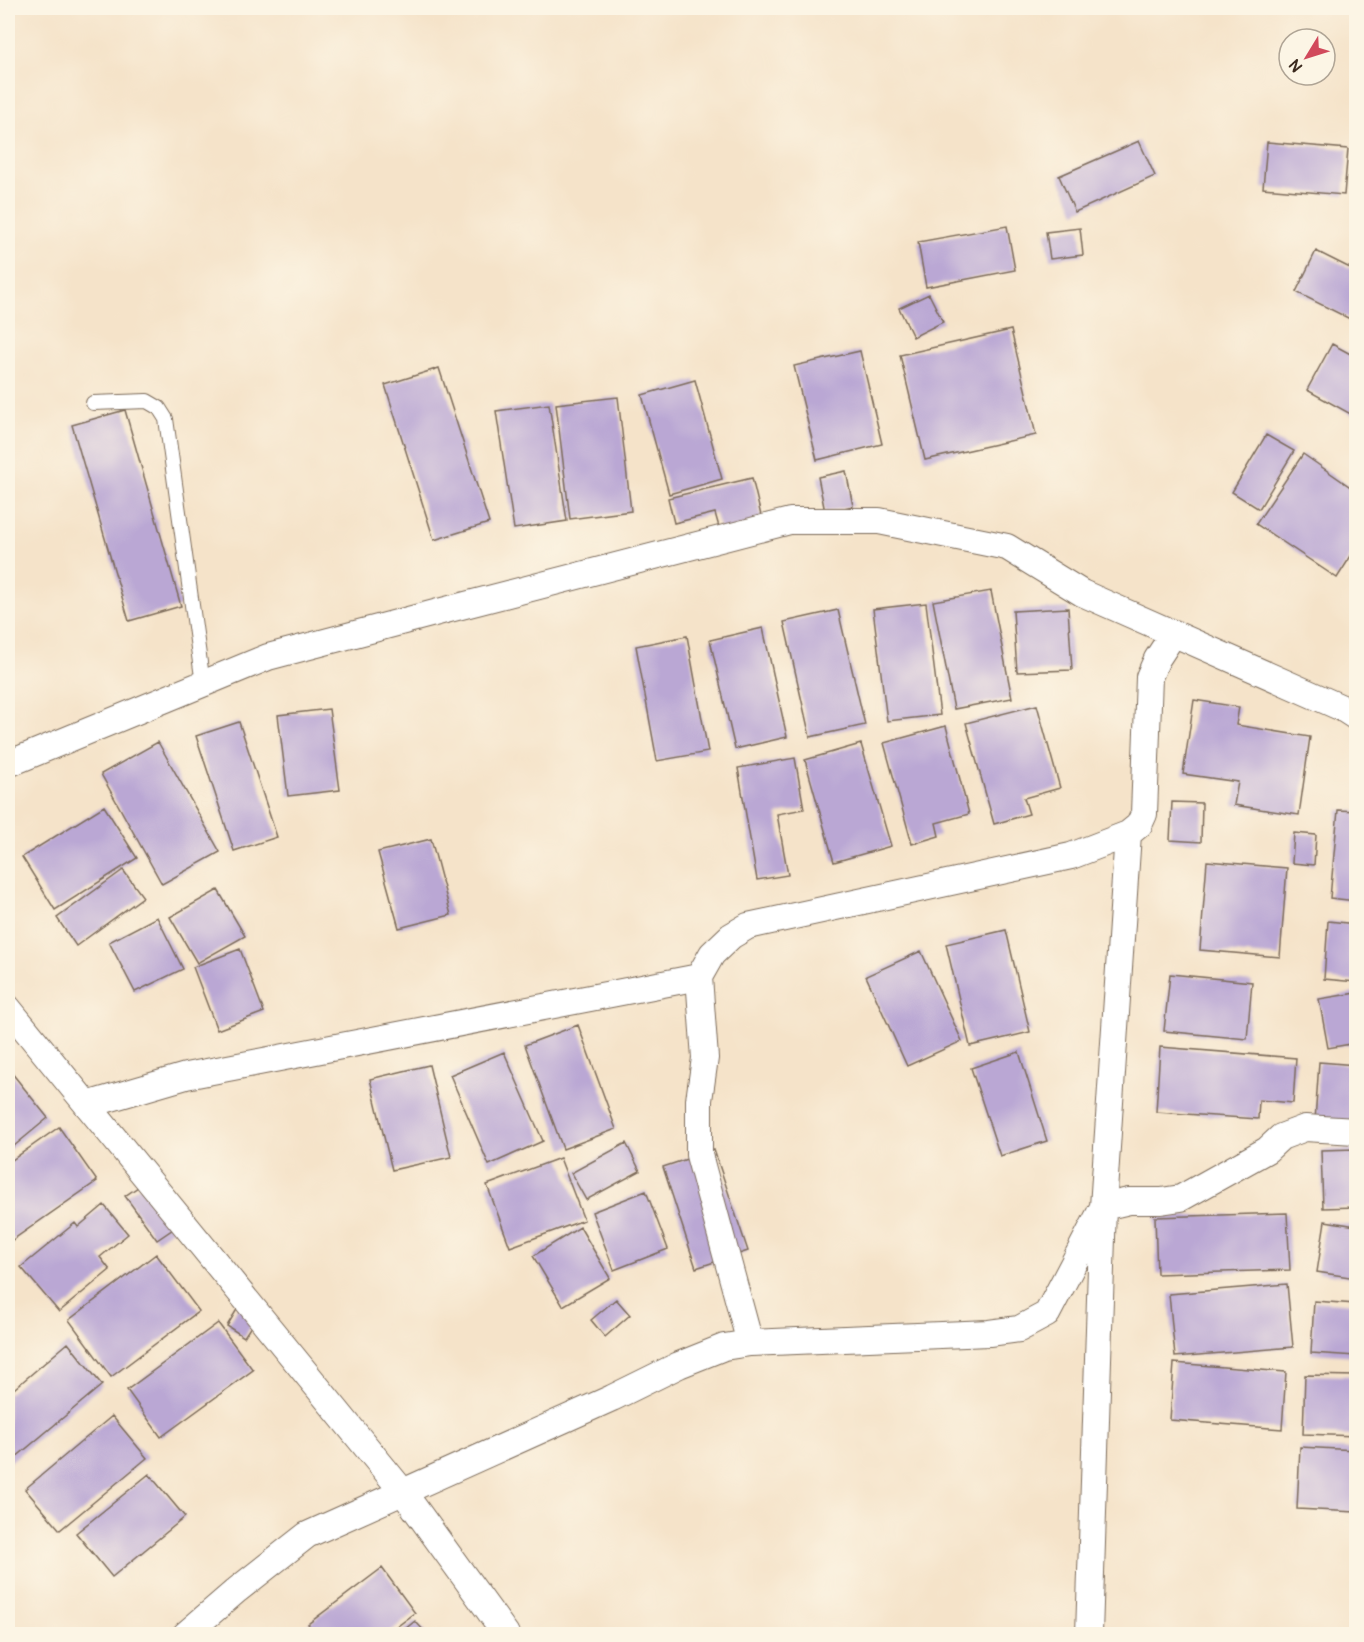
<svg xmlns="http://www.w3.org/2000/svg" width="1364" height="1642" viewBox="0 0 1364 1642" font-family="Pangolin,sans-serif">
  <rect width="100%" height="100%" fill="#fcf5e5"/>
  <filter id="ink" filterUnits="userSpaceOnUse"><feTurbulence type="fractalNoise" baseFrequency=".0167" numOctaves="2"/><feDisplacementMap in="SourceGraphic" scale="12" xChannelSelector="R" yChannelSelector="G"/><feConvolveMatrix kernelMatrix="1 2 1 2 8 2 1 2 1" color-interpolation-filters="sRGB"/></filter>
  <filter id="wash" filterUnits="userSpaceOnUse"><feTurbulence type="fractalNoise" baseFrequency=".008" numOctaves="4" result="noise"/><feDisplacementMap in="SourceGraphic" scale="24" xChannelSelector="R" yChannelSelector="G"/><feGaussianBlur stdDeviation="1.35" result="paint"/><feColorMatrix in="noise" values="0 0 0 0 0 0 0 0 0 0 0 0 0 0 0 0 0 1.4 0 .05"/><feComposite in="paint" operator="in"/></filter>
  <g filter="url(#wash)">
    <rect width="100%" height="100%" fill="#f5e3c9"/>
    <g id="blocks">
      <path fill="#baa7d4" d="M1139 141 1155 176 1075 212 1059 176Z
        M1267 142 1348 149 1344 195 1263 188Z
        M1007 226 1015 270 926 287 918 242Z
        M1080 228 1083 255 1050 259 1046 232Z
        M1316 251 1356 271V322L1296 292Z
        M929 294 943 322 913 337 899 308Z
        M1011 330 1036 435 925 460 900 355Z
        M1332 344 1356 357V417L1307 390Z
        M860 351 882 444 817 460 794 366Z
        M439 368 489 523 434 540 385 385Z
        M695 380 722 479 669 494 642 395Z
        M618 397 631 511 570 519 556 404Z
        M549 404 567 521 514 529 496 411Z
        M125 410 181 606 129 621 72 425Z
        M1266 435 1294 451 1259 509 1232 492Z
        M1303 454 1356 491V548L1337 578 1256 524Z
        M846 471 853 506 825 512 818 477Z
        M752 478 763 524 721 534 715 513 674 523 668 498Z
        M991 591 1012 698 954 709 933 601Z
        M926 603 940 715 887 721 873 609Z
        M1068 608 1072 670 1017 672 1013 611Z
        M838 610 865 725 810 737 784 622Z
        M763 628 787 737 735 749 710 640Z
        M687 636 708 752 657 761 636 646Z
        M1194 700 1239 707 1236 725 1310 737 1299 815 1234 805 1238 782 1183 774Z
        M1037 705 1060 788 1024 798 1029 814 994 824 966 723Z
        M329 709 340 790 288 796 278 715Z
        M239 722 277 837 234 851 196 736Z
        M946 726 969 814 936 823 939 836 912 844 884 743Z
        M158 742 220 852 162 884 101 774Z
        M861 744 891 846 834 862 805 760Z
        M795 758 804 809 777 814 788 875 757 880 738 768Z
        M1172 802 1202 803 1201 842 1170 840Z
        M104 806 137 858 55 910 22 857Z
        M1338 810 1356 811V901L1330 898Z
        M1294 833 1316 835 1314 865 1292 863Z
        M431 839 451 915 399 928 378 852Z
        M1207 861 1287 868 1280 957 1200 950Z
        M123 870 143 897 76 946 57 918Z
        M218 890 245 936 197 963 170 917Z
        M157 917 183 969 135 992 109 942Z
        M1328 921 1356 924V982L1324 979Z
        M1006 930 1030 1032 970 1046 946 944Z
        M240 949 264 1012 217 1030 193 967Z
        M921 951 962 1041 907 1066 866 976Z
        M1170 974 1252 982 1247 1039 1164 1031Z
        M1356 993V1043L1328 1048 1319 999Z
        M578 1025 616 1129 563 1149 525 1045Z
        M1160 1047 1296 1058 1293 1103 1259 1100 1258 1119 1156 1112Z
        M504 1052 543 1141 489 1165 450 1075Z
        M1019 1052 1047 1141 1000 1156 971 1068Z
        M1319 1062 1356 1065V1124L1315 1121Z
        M429 1065 451 1157 392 1170 370 1079Z
        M11 1072 48 1118 8 1151V1075Z
        M59 1127 97 1181 8 1243V1163Z
        M626 1143 640 1171 586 1200 571 1173Z
        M1356 1149V1207L1323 1208 1321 1150Z
        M714 1150 748 1251 696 1268 663 1167Z
        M560 1158 584 1220 510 1247 487 1185Z
        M144 1183 176 1227 157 1240 125 1196Z
        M646 1191 668 1249 614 1270 592 1212Z
        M104 1205 128 1234 100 1257 110 1270 59 1312 21 1267 75 1223 78 1227Z
        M1287 1213 1290 1270 1157 1274 1155 1217Z
        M1325 1221 1356 1226V1278L1317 1272Z
        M580 1227 610 1278 563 1306 533 1256Z
        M156 1254 199 1311 111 1377 69 1320Z
        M1287 1284 1293 1347 1175 1357 1169 1294Z
        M616 1299 630 1315 605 1337 591 1320Z
        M1314 1301 1356 1304V1356L1311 1353Z
        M239 1306 257 1317 244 1337 227 1326Z
        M218 1323 253 1370 161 1437 127 1390Z
        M68 1343 102 1385 9 1463 8 1461V1394Z
        M1174 1363 1286 1372 1282 1429 1170 1420Z
        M1305 1375 1356 1376V1436L1303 1434Z
        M112 1416 147 1458 60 1530 25 1489Z
        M1300 1447 1356 1450V1512L1297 1509Z
        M149 1474 185 1517 112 1577 76 1533Z
        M382 1568 415 1613 387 1634H316L308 1624Z
        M415 1621 427 1634H399Z"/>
    </g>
  </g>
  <g filter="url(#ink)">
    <use href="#blocks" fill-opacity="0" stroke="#7c6b5a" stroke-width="1.5"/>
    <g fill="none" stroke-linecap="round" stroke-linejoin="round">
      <defs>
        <path id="lane" d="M93 403 147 401 159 408 166 419 203 684"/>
        <path id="street" d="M8 764 268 657 442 611 790 521H879L1007 547 1082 593 1342 708 1356 717
          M8 1008 403 1492 506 1634
          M87 1105 186 1076 699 977
          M750 1343 699 1155V1100L705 1058 699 977 712 954 731 936 748 926 1071 856 1128 834 1139 825 1144 814 1149 677 1157 659 1174 633
          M186 1634 237 1590 307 1535 612 1398 679 1365 724 1347 750 1343 989 1333 1019 1329 1047 1314 1103 1207 1129 1201H1161L1181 1198 1267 1150 1281 1137 1305 1128 1356 1131
          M1089 1634 1103 1207 1128 834"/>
      </defs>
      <use href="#lane" stroke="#7c6b5a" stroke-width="16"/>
      <use href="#street" stroke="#7c6b5a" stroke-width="28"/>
      <use href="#lane" stroke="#fff" stroke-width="14"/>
      <use href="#street" stroke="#fff" stroke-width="26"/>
    </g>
  </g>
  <rect width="1364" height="1642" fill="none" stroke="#fcf5e5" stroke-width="30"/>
  <g transform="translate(1307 57) rotate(232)"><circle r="28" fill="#fcf5e5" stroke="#afa495" stroke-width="1.5"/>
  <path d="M0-4.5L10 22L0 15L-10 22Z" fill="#d1495b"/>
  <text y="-9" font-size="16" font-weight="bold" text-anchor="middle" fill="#3b2a1e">N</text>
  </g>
</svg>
